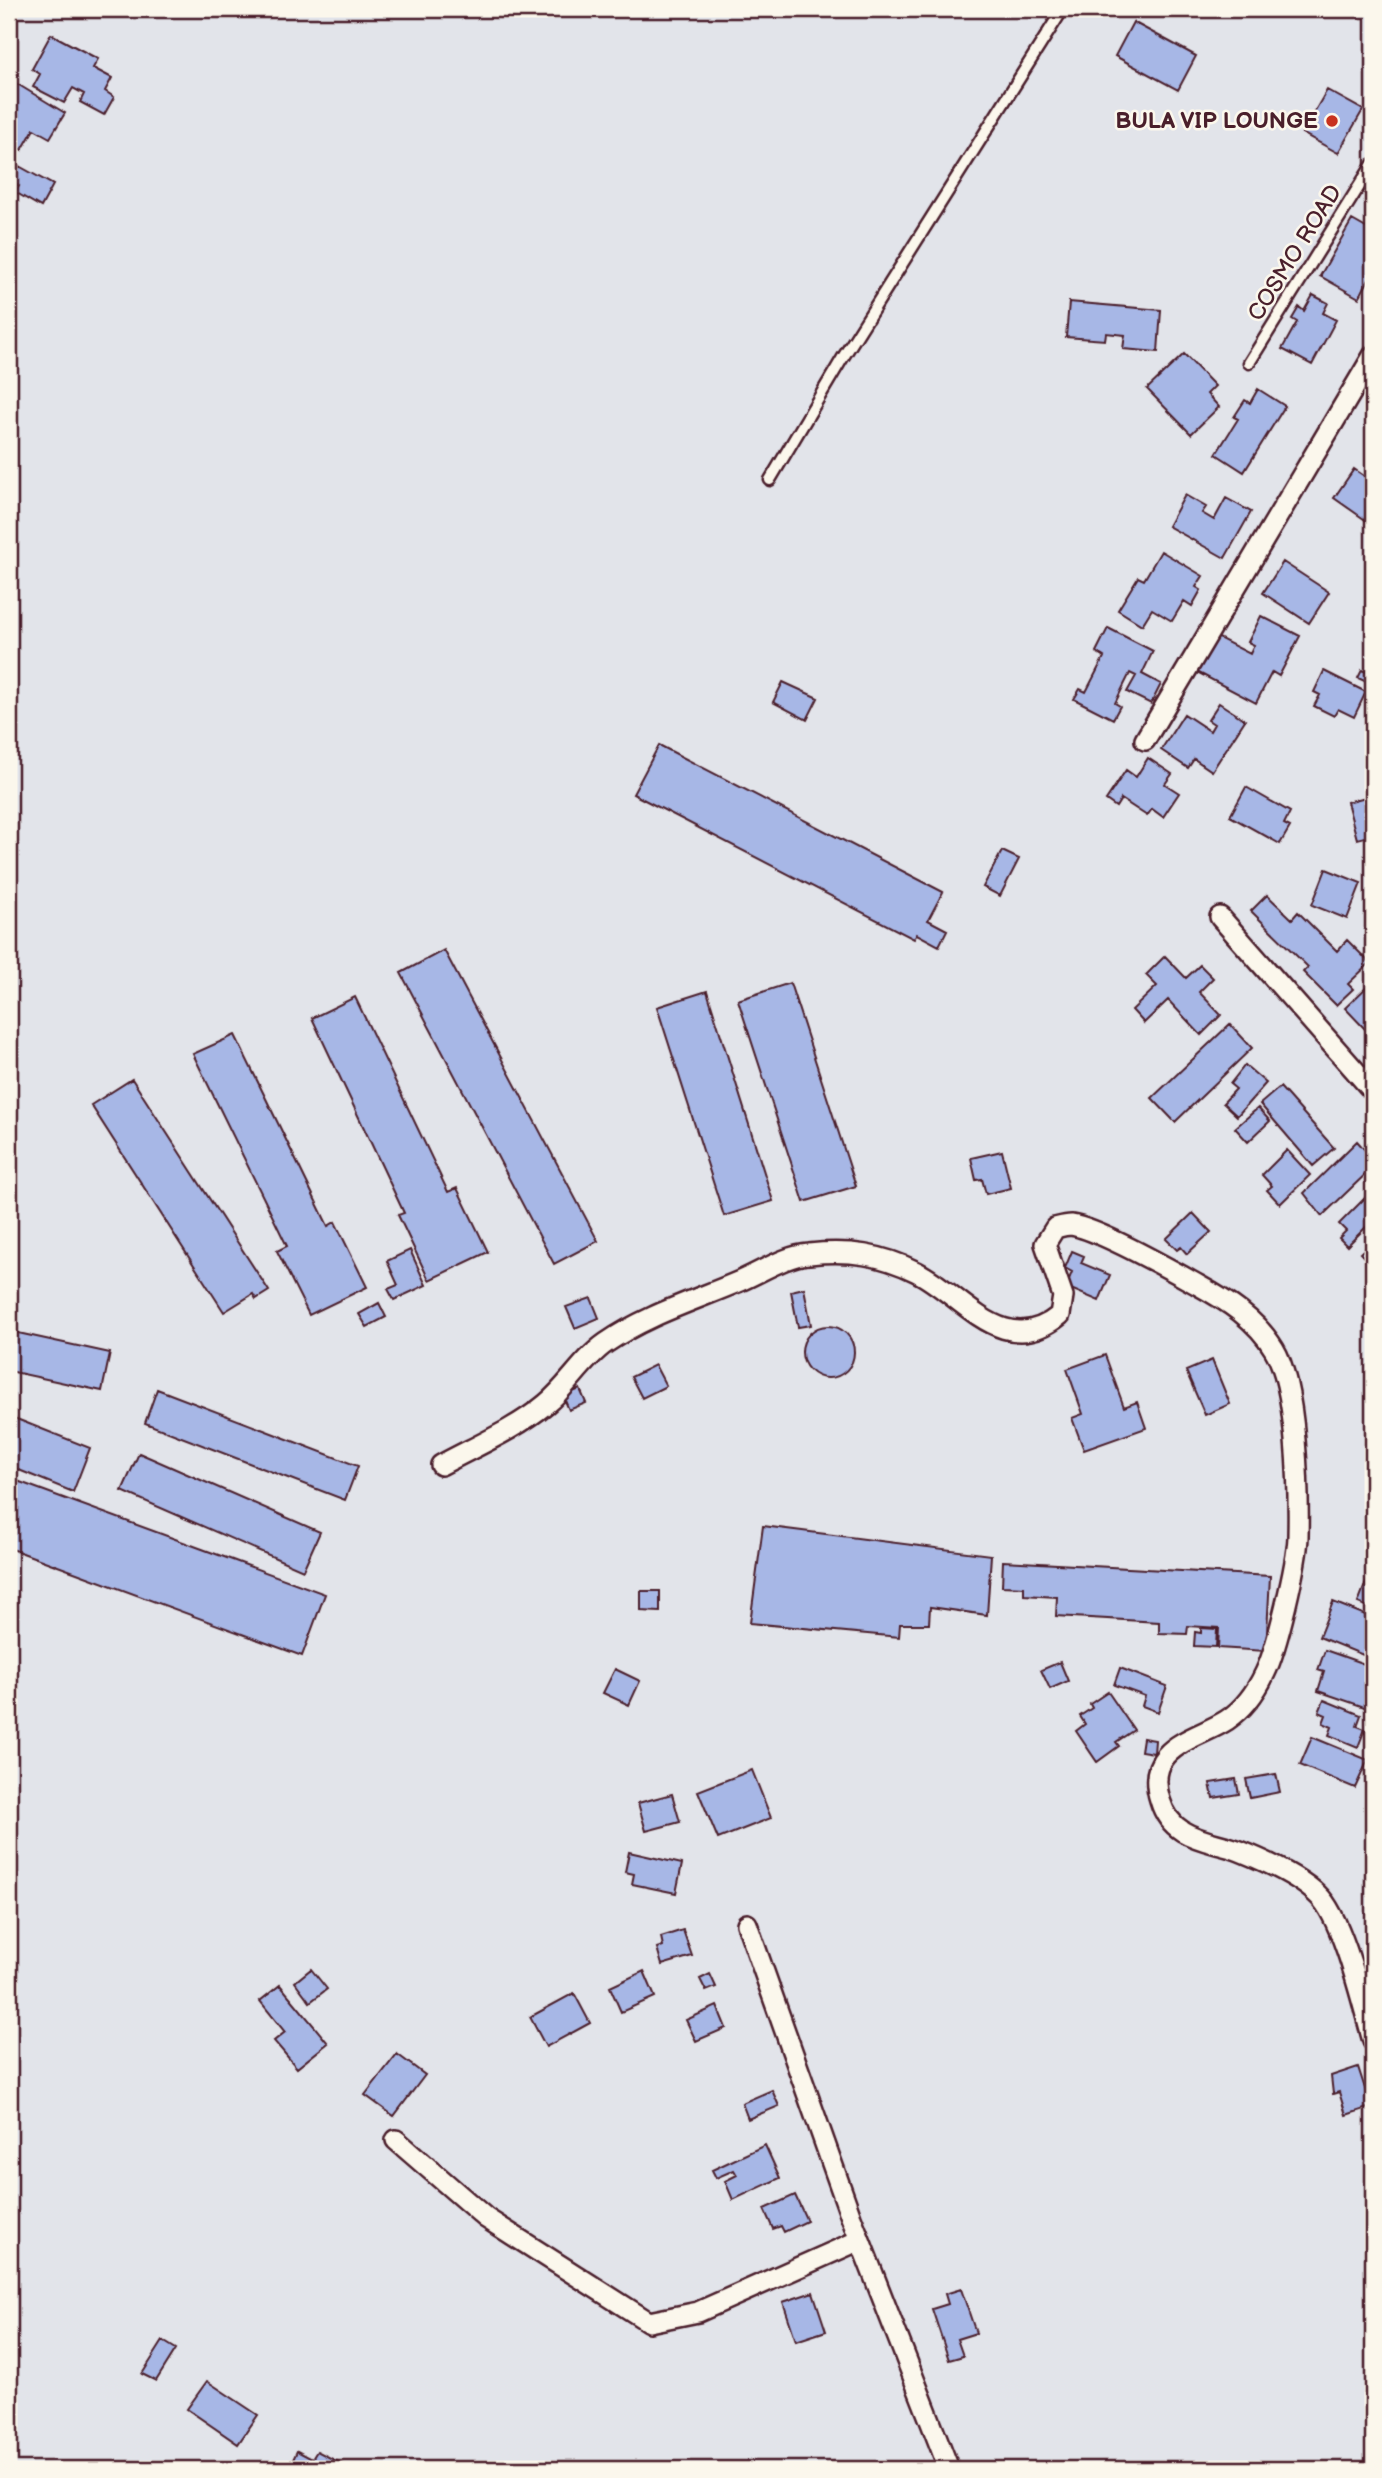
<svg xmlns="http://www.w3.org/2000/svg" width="1382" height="2478" viewBox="0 0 1382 2478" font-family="'Balsamiq Sans',sans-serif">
  <rect width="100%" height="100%" fill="#e2e4ea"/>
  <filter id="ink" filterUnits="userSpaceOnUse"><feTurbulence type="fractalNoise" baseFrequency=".0143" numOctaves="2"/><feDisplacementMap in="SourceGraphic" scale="14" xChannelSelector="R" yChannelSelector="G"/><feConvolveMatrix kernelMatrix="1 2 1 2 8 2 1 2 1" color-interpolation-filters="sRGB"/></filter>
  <g filter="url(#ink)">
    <path fill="#a7b7e6" stroke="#4a1f2b" stroke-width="2" d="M1133 22 1196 56 1178 90 1115 56Z
      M51 34 98 59 93 68 112 78 105 91 114 97 104 115 80 102 84 94 73 88 64 103 33 87 40 74 32 69Z
      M9 79 65 113 50 138 34 129 22 150 9 142Z
      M1327 90 1363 110 1338 153 1302 133Z
      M19 166 53 185 41 207 15 192 19 186 10 181Z
      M1352 220 1373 232 1368 242 1373 245V272L1359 298 1320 276Z
      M1313 295 1328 303 1323 313 1336 320 1312 365 1282 349 1297 322 1292 319 1299 307 1304 311Z
      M1069 302 1161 310 1158 352 1123 349 1125 335 1106 333 1105 340 1066 337Z
      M1184 354 1215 386 1207 394 1219 407 1191 434 1147 389Z
      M1258 389 1285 406 1244 472 1216 454 1238 419 1234 417 1245 400 1250 403Z
      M1354 469 1373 482 1371 524 1334 498Z
      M1185 495 1206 507 1202 513 1214 520 1226 498 1251 512 1225 558 1168 526Z
      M1161 551 1203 576 1196 587 1201 590 1192 606 1184 601 1172 621 1152 609 1142 625 1118 610 1138 577 1144 580Z
      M1283 562 1329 592 1309 623 1263 593Z
      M1261 616 1300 636 1279 676 1272 672 1256 703 1197 672 1215 636 1250 654 1254 645 1248 642Z
      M1108 628 1153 651 1142 674 1161 684 1151 704 1127 692 1136 676 1130 673 1115 703 1120 706 1113 719 1074 699 1080 689 1086 692 1104 657 1096 652Z
      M1362 670 1373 675V685L1358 678Z
      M1324 671 1366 692 1354 717 1338 709 1334 716 1314 706 1320 695 1314 692Z
      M783 682 818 698 807 720 773 702Z
      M1219 703 1245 720 1212 771 1194 759 1188 768 1161 750 1184 714 1210 731 1214 724 1208 720Z
      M659 745 943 892 928 920 947 930 939 946 917 934 914 939 633 794Z
      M1148 758 1172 774 1165 784 1179 793 1163 817 1152 809 1147 816 1121 799 1116 807 1106 800 1126 770 1136 777Z
      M1246 787 1290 812 1284 824 1290 827 1280 844 1230 816Z
      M1373 795V835L1357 839 1347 802Z
      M1002 851 1019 859 1000 896 983 887Z
      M1326 869 1361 883 1347 919 1312 905Z
      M1267 895 1292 919 1298 912 1337 951 1347 940 1370 963 1348 984 1353 989 1336 1005 1303 972 1308 967 1251 911Z
      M444 950 598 1241 554 1264 401 973Z
      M1165 956 1186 978 1200 965 1213 978 1199 992 1221 1015 1201 1035 1168 1000 1144 1023 1132 1010 1157 986 1146 975Z
      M1373 981V1023L1366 1030 1345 1008Z
      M790 983 856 1186 804 1202 738 1000Z
      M707 991 773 1201 724 1216 657 1007Z
      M355 997 448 1192 457 1188 488 1252 429 1280 398 1215 404 1213 312 1018Z
      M1230 1024 1252 1048 1175 1122 1152 1098Z
      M235 1035 328 1226 335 1222 367 1287 309 1315 277 1251 287 1246 193 1054Z
      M1245 1065 1266 1083 1237 1116 1223 1103 1236 1089 1230 1084Z
      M132 1079 269 1291 256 1299 253 1294 224 1312 91 1105Z
      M1280 1087 1334 1148 1313 1166 1260 1104Z
      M1258 1108 1270 1121 1248 1142 1235 1128Z
      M1357 1141 1373 1159V1167L1322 1216 1304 1193Z
      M1287 1150 1310 1175 1280 1204 1267 1190 1272 1186 1262 1175Z
      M1002 1151 1011 1188 986 1194 982 1179 976 1180 971 1158Z
      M1373 1190V1220L1347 1246 1339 1238 1346 1231 1339 1224Z
      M1193 1213 1211 1232 1187 1254 1181 1247 1177 1250 1166 1239Z
      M1373 1241V1264L1372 1266 1360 1253Z
      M410 1250 426 1285 394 1300 388 1289 398 1285 387 1261Z
      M1072 1251 1084 1256 1081 1263 1110 1275 1099 1301 1066 1287 1072 1272 1065 1268Z
      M804 1288 811 1325 798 1327 791 1291Z
      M591 1298 599 1318 575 1328 566 1307Z
      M379 1303 386 1317 367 1327 359 1314Z
      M802 1352a26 26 0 1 1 52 0a26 26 0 1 1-52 0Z
      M9 1331 110 1353 102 1391 9 1371Z
      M1105 1355 1124 1407 1137 1402 1146 1428 1084 1450 1072 1418 1083 1414 1067 1369Z
      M1212 1360 1230 1404 1205 1415 1186 1371Z
      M655 1365 666 1386 642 1398 631 1377Z
      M157 1389 358 1466 345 1500 145 1423Z
      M580 1389 586 1403 569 1410 563 1396Z
      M9 1416 90 1448 73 1492 9 1466Z
      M139 1453 320 1532 303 1570 122 1491Z
      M9 1478 325 1594 302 1656 9 1548Z
      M763 1526 991 1555 987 1615 930 1607 929 1624H900L899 1637 750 1623Z
      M1003 1561 1270 1576 1266 1651 1218 1648 1219 1628 1188 1626 1187 1634 1159 1633V1622L1056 1616 1057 1597 1024 1595V1587L1002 1586Z
      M1370 1572 1373 1573V1609L1358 1603Z
      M641 1591H660V1612L641 1611Z
      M1333 1602 1373 1618V1659L1319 1637Z
      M1201 1628 1217 1629 1216 1647 1194 1646 1195 1632 1201 1633Z
      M1325 1650 1373 1667 1370 1709 1318 1691 1324 1672 1318 1670Z
      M1060 1662 1068 1681 1050 1689 1041 1670Z
      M1120 1668 1167 1686 1158 1712 1142 1706 1145 1696 1114 1685Z
      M615 1669 640 1681 629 1705 603 1693Z
      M1108 1692 1134 1730 1116 1742 1119 1746 1097 1762 1076 1731 1085 1724 1080 1716 1092 1708 1090 1704Z
      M1324 1700 1361 1715 1357 1726 1365 1729 1358 1747 1329 1735 1332 1727 1323 1723 1326 1715 1319 1712Z
      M1312 1737 1368 1760 1355 1788 1300 1765Z
      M1143 1738 1155 1740 1154 1753 1141 1751Z
      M752 1770 771 1818 718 1839 698 1791Z
      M1276 1774 1280 1792 1250 1798 1246 1779Z
      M1236 1779 1239 1794 1213 1798 1210 1783Z
      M672 1794 680 1822 646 1831 638 1803Z
      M629 1852 682 1864 676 1893 632 1884 634 1874 625 1872Z
      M683 1930 692 1956 662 1965 657 1948 663 1946 661 1937Z
      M311 1969 327 1989 310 2002 295 1982Z
      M644 1971 655 1997 621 2012 610 1987Z
      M710 1974 716 1987 706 1991 700 1979Z
      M280 1985 328 2043 297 2068 274 2041 285 2032 260 2001Z
      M574 1993 590 2023 546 2047 530 2017Z
      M717 2006 726 2028 696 2041 686 2020Z
      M397 2054 425 2075 394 2116 365 2095Z
      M1358 2067 1371 2107 1346 2115 1339 2092 1333 2094 1331 2076Z
      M772 2090 779 2106 748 2119 742 2103Z
      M765 2145 780 2178 733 2200 725 2181 737 2175 734 2170 716 2178 712 2170Z
      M795 2195 807 2221 784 2232 781 2226 773 2229 764 2209Z
      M961 2289 976 2333 957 2339 963 2356 949 2360 932 2309 948 2304 945 2294Z
      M813 2292 826 2331 796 2341 783 2302Z
      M163 2341 176 2349 156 2381 142 2374Z
      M207 2381 258 2415 238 2444 187 2409Z
      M297 2451 312 2459 317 2451 348 2467 301 2469 291 2464Z"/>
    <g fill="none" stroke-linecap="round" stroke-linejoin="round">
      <defs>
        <path id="service" d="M1249 363 1373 164
          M770 480 842 359 1063 9"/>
        <path id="minor" d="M1145 740 1373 356
          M1220 917 1373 1091
          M441 1465C476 1446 516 1429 546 1404 568 1386 583 1359 606 1343 646 1315 696 1300 740 1281 761 1272 787 1255 809 1254 849 1250 881 1254 917 1272 964 1296 1004 1361 1060 1315L1063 1296 1045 1244 1055 1228C1059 1227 1066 1225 1071 1225 1099 1229 1171 1270 1198 1285 1227 1301 1256 1319 1274 1349 1297 1386 1299 1492 1298 1537 1297 1563 1277 1649 1265 1673 1256 1692 1245 1708 1227 1720 1196 1740 1143 1746 1160 1800 1172 1841 1208 1839 1240 1851 1265 1861 1299 1876 1318 1895 1343 1918 1363 2006 1373 2041
          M747 1924 851 2217 949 2469
          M396 2140 486 2218 649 2322 698 2312 860 2240"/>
      </defs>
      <use href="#service" stroke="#4a1f2b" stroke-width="15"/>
      <use href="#minor" stroke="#4a1f2b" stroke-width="24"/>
      <use href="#service" stroke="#fbf7ec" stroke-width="10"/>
      <use href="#minor" stroke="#fbf7ec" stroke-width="19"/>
    </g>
  </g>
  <circle fill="#c8321e" stroke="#fbf7ec" stroke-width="2.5" cx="1332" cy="121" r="7"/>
  <g text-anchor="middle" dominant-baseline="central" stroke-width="5" stroke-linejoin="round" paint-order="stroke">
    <g font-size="23" font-weight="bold" fill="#4a1f2b" stroke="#fbf7ec" text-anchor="end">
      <text x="1318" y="121">BULA VIP LOUNGE</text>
    </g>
    <g font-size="23" fill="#4a1f2b" stroke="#fbf7ec">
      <text transform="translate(1295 253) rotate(-58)">COSMO ROAD</text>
    </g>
  </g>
  <rect width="1382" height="2478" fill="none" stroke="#fbf7ec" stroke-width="35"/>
  <rect x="18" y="18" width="1347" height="2443" fill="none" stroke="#4a1f2b" stroke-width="2.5" filter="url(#ink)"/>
</svg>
